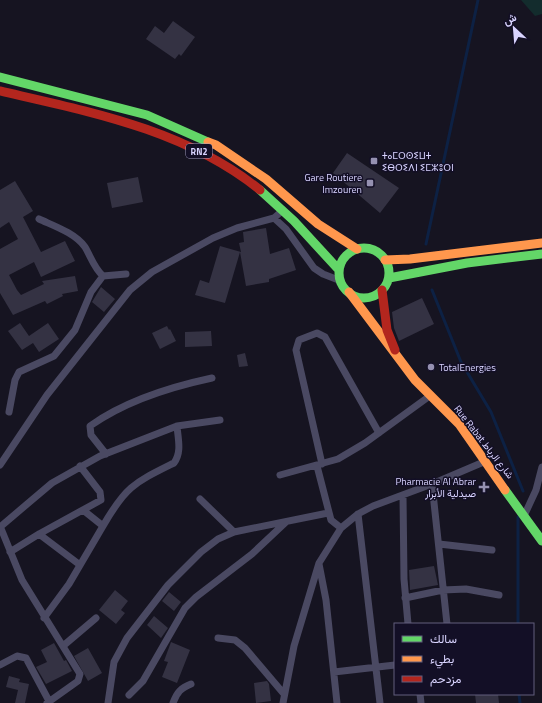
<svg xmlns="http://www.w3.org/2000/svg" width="542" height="703" viewBox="0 0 542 703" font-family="'Titillium Web',Vazirmatn,'Noto Sans Tifinagh',sans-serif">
  <rect width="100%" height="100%" fill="#161421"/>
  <path fill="#132c2d" d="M521 0H542V14L535 16Z"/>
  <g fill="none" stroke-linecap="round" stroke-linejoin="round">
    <path stroke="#0d2144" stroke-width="3" d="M426 244 478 0
      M432 290 461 362 491 412 523 491
      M518 624V517
      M519 694 520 703"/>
  </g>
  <path fill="#343243" d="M173 21 195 37 181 56 179 54 175 59 146 39 155 26 164 33Z
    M347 153 399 188 380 213 333 173Z
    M138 177 143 202 112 208 107 183Z
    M15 181 33 211 23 217 41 252 65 241 75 261 41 277 34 262 9 275 17 290 21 295 44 284 42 281 75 276 78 291 62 294 63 296 47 304 45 301 13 315 0 293V249L18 239 9 222 0 228V190Z
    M266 228 270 254 289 248 296 270 269 279V282L246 286 240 252 225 303 195 295 200 280 209 283 220 246 241 252 239 243 244 242 243 232Z
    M101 287 115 299 104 312 92 302Z
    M422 298 434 324 399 341 394 328 392 312Z
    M20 323 29 336 48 323 59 339 39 352 33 343 22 350 8 331Z
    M167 326 169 330 170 329 176 341 160 349 152 333Z
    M211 331 212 346 185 347V332Z
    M245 353 248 366 239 367 237 355Z
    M434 566 438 585 410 590 409 570Z
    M115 590 128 601 121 610 125 613 116 624 99 610Z
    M169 592 181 602 174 611 162 601Z
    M154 616 168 628 161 638 147 625Z
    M171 642 190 650 177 683 162 677 168 662 164 661Z
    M54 643 64 661 66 660 72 671 46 684 36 667 47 662 41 650Z
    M88 648 102 673 88 681 74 656Z
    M9 676 20 679 19 682 29 684 25 703H15L18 690 6 687Z
    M267 681 269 684 271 701 256 703 254 683Z
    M475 694H498L499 703H476Z"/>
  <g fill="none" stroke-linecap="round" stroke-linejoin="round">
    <path stroke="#4a4962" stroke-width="7" d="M274 218 286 229 314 268 323 274 341 281
      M39 219C54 226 75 233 85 247 91 257 94 268 103 276L126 274
      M9 412 15 380 19 372 54 356 75 330 91 292 103 276
      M106 454 91 435 90 426C125 401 170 387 212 378
      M322 464 296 350 299 340 317 333 325 337 379 433
      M0 465 47 395 130 290 152 272 213 238 237 228 274 218 283 210
      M317 466 331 520 341 528
      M280 475 338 459 365 443 431 395
      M432 484 447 624
      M403 495 404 579 408 624
      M200 499 234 532
      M358 514 380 703
      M524 516 536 490 542 467
      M0 526 22 580 80 674 78 681 47 703
      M103 526C126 486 134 483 174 463 182 452 178 439 177 426
      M0 527 52 483 100 456 177 426 220 420
      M39 534 80 565
      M439 544 492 550
      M10 552 39 534 101 500 100 492 80 466
      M319 564 326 600 337 703
      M405 598 443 590 466 589 499 595
      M44 618 69 584 103 526 83 510
      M218 638 235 640 245 648 284 694
      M63 646 96 618
      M0 665 17 656 26 658 49 701
      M334 672 395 665
      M420 694 421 703
      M129 695 143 681 185 608 196 597 252 554 286 522
      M108 703 114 662 127 638 168 585 201 552 218 539 234 532 328 513
      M173 703C177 692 181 688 191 684
      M283 703 294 646 319 563 341 528 358 514 373 506 432 484 486 461"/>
    <path stroke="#63d668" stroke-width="9" d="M0 77 147 115 208 142
      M260 190 294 221 339 270
      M339 273a25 25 0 1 1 50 0a25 25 0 1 1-50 0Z
      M389 278 467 263 542 254
      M505 490 542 541"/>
    <path stroke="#ff974d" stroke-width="9" d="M208 142 216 145 266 179 318 224 357 249
      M385 260 410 259 542 243
      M349 292 415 380 459 424 505 490"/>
    <path stroke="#b3261e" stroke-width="9" d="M0 91C91 112 186 130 260 190
      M382 290 387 330 395 350"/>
  </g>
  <g fill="#9591b1" stroke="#130f26" stroke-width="1.5">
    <rect x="370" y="157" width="8" height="8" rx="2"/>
    <rect x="366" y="179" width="8" height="8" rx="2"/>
    <circle cx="431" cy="367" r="4"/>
    <path d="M482 481h4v4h4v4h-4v4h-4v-4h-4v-4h4z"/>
  </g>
  <g text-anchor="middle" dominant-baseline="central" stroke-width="3" stroke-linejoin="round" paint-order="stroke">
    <rect fill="#130f26" stroke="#9e99be" stroke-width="1" x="186" y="144" width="26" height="14" rx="3"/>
    <g font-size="9" font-weight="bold" fill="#d9d4ff">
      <text x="199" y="151">RN2</text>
    </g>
    <g font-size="10" fill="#d9d4ff" stroke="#130f26" text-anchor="start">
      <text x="382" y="155">ⵜⴰⵎⵔⵙⵉⵡⵜ<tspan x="382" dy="12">ⵉⴱⵔⵉⴷⵏ ⵉⵎⵣⵓⵔⵏ</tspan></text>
      <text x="362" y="177" text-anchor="end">Gare Routiere<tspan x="362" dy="12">Imzouren</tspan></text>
      <text x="439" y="367">TotalEnergies</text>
      <text x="476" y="481" text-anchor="end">Pharmacie Al Abrar<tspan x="476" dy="12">صيدلية الأبرار</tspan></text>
    </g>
    <g font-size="10" fill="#d9d4ff" stroke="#130f26">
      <text transform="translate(484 442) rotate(52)">Rue Rabat شارع الرباط</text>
    </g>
  </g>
  <rect x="394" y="623" width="140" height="72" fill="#130f26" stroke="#625e7d"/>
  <rect x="402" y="636" width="20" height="6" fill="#63d668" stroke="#625e7d"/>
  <text x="430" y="643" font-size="12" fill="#d9d4ff">سالك</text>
  <rect x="402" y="656" width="20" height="6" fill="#ff974d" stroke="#625e7d"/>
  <text x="430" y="663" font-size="12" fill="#d9d4ff">بطيء</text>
  <rect x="402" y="676" width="20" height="6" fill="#b3261e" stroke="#625e7d"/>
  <text x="430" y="683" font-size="12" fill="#d9d4ff">مزدحم</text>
  <g transform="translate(514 28) rotate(334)" stroke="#130f26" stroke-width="3" paint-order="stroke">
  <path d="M0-3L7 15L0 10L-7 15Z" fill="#d9d4ff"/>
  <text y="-6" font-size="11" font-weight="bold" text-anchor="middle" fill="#d9d4ff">ش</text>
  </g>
</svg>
